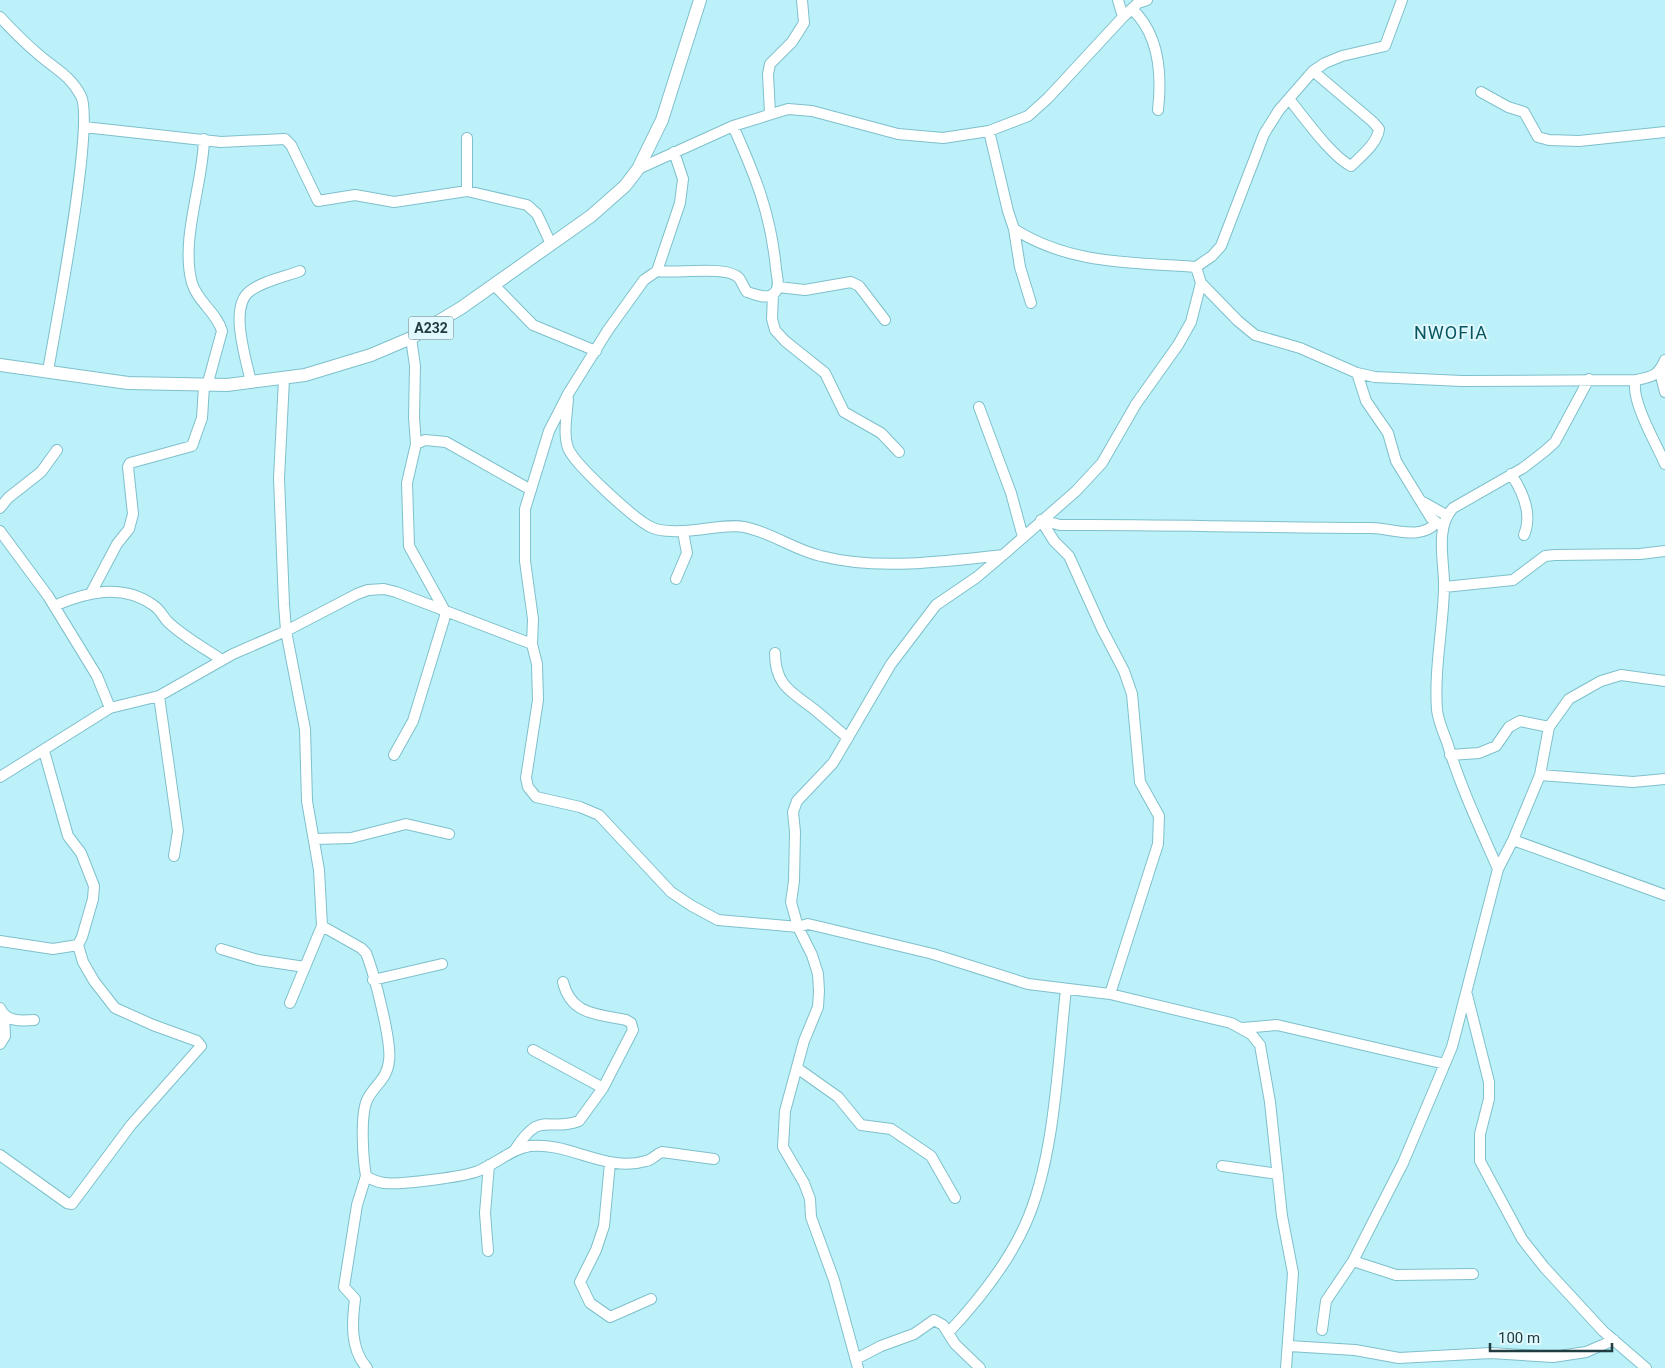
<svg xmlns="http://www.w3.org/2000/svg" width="1665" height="1368" viewBox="0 0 1665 1368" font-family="Roboto,sans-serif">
  <rect width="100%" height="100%" fill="#bcf1fa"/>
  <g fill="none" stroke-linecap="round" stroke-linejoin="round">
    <defs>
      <path id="minor" d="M1118 0 1123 17
        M1132 9C1160 35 1162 75 1158 110
        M0 17C12 30 25 43 38 54 55 69 70 75 81 96 95 123 55 329 48 371
        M1481 92 1508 107 1524 112 1538 137 1549 140 1579 141 1665 132
        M1289 99C1304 117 1331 156 1351 166 1361 156 1377 144 1379 129L1373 122 1313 71
        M770 113 768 74 770 64 792 42 804 23 802 0
        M84 127 221 142 285 139 291 145 318 201 355 195 394 202 467 191 527 205 537 214 551 244
        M989 131 1008 211 1014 229C1071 265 1131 262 1196 267
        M204 139C203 184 180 240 192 283 197 301 217 313 222 331L207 386
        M674 152 683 179 680 203 657 271 644 280 608 330 568 394 549 431 525 509V561L533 619 532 644 537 664 538 700 526 778 528 787 536 797 580 807 599 815 671 892 692 906 718 920 798 927 808 924 825 928 933 954 1028 984 1110 994 1231 1023 1251 1034 1260 1045 1270 1102 1282 1216 1293 1273 1286 1368
        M638 169 733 126 788 109 812 111 898 134 943 138 989 131 1028 116 1048 98 1123 17 1138 3 1147 0
        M467 191V138
        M1014 229 1020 267 1031 303
        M657 271C676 274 727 265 739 278 742 282 744 288 747 292 755 294 766 300 773 294 781 289 777 277 776 269 771 214 755 175 733 126
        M1201 283 1238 321 1255 335 1300 348 1357 373 1375 377 1462 381 1636 380C1652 377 1658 376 1665 360
        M494 285 533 325 596 351
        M778 287 805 290 851 282 859 286 885 320
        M773 294 772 319 775 330 785 341 825 373 844 412 881 433 899 452
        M411 338 415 366 414 417 416 444
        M1660 372 1665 392
        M1357 373 1366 401 1388 433 1396 461 1431 518 1440 525
        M284 379 279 478 284 604 286 631 305 729 307 801 319 870 322 926 290 1003
        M1636 380C1629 398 1657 445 1665 464
        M251 383C247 361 228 307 250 291 263 281 284 277 300 271
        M568 399C567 414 563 434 568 448 574 464 637 522 653 528 658 530 666 531 672 531 694 533 727 523 744 527 771 532 794 550 821 556 879 571 945 561 1003 555
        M979 407 1011 493 1023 537
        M1511 474C1523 492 1533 514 1524 535
        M1423 502 1446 515
        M0 508 8 498 41 472 57 450
        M1041 520 1054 541 1069 556 1102 629 1124 671 1132 694 1140 782 1159 816 1158 844 1110 994
        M1041 520 1060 525C1164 524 1268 528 1371 528 1392 528 1420 541 1436 523
        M0 531 48 596 97 676 110 708
        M676 579 687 553 683 532
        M1444 587 1513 580 1545 556 1555 555 1640 554 1665 551
        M91 593 117 544 129 529 133 514 128 467 130 463 192 446 202 418 204 386
        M54 606C86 592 122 583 153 605 160 609 163 617 168 622 184 637 204 648 222 660
        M775 653C775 686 792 692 815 710 826 719 837 729 848 738
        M159 696 178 831 174 856
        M394 755 413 721 446 613 409 546 407 483 416 444 425 440 446 442 531 490
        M1450 755 1479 753 1496 746 1509 727 1520 721 1549 727
        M1540 775 1633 782 1665 779
        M0 777 110 708 159 696 233 654 286 631 357 594 368 590 384 589 396 592 532 644
        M314 839 351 838 406 824 449 834
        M1513 840 1665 895
        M1498 869C1480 828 1460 786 1447 742 1443 732 1438 720 1437 710 1434 669 1443 629 1444 588 1445 563 1434 529 1453 508L1523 468 1545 451 1555 442 1589 379
        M322 926 361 948 366 953C374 973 392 1042 389 1061 387 1080 374 1085 367 1100 360 1116 363 1159 366 1176 372 1180 377 1182 384 1183 399 1185 464 1177 478 1171 496 1164 511 1149 530 1146 570 1142 606 1173 646 1161 652 1160 656 1154 662 1152L714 1159
        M0 941 53 949 78 945 82 937 93 899 94 886 81 853 68 836 44 751
        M221 949 258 960 305 967
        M373 980 442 964
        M1467 995 1489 1082V1099L1480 1134V1161L1522 1239 1544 1267 1603 1331 1646 1368
        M0 1008C6 1022 21 1021 34 1020
        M1242 1028 1277 1025 1445 1064
        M0 1044 5 1036 4 1015
        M533 1050 603 1088
        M797 1068 838 1097 861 1125 891 1129 931 1156 955 1198
        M514 1151C542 1108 545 1133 579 1121L603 1088 633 1030 631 1023 626 1020C597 1014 571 1015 563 982
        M0 1155 67 1203 72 1204 131 1125 201 1046 197 1041 153 1025 115 1008 94 981 83 962 78 945
        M610 1163 604 1226 596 1250 580 1282 590 1303 610 1317 651 1299
        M1222 1166 1278 1174
        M366 1176 357 1205 344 1287 355 1299C352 1323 350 1349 367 1368
        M488 1251 485 1213 489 1165
        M1473 1274 1396 1275 1353 1261 1403 1163 1452 1047 1498 869 1513 840 1540 775 1549 727 1569 699 1601 681 1621 675 1665 681
        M1322 1330 1326 1301 1353 1261
        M948 1333C978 1301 1007 1265 1025 1225 1055 1160 1058 1060 1066 989
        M1289 1346 1355 1350 1399 1358 1491 1353 1553 1357 1586 1352 1614 1340
        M856 1359 881 1346 914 1334 934 1320 943 1325 955 1344 980 1368
        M858 1368 834 1280 811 1217 810 1199 804 1183 783 1147 785 1111 804 1041 818 1007 819 991 818 974 812 955 798 927 791 902 794 881 795 832 793 812 797 801 833 763 891 664 936 605 977 577 1003 555 1076 491 1102 463 1136 404 1178 345 1191 322 1201 283 1196 267 1212 256 1221 246 1264 134 1279 110 1313 71 1325 63 1342 56 1385 46 1402 0"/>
      <path id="major" d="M0 365 128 383 227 385 305 375 371 355 411 338 461 308 591 216 625 186 638 169 662 120 700 0"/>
    </defs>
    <use href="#minor" stroke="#7ec0cb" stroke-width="12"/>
    <use href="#major" stroke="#7ec0cb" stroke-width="14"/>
    <use href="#minor" stroke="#fff" stroke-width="10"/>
    <use href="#major" stroke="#fff" stroke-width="12"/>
  </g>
  <g text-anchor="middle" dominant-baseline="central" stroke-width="4" stroke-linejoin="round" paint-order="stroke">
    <rect fill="#dff9fe" stroke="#5a757a" stroke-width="1" x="408.5" y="316.5" width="45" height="23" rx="4"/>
    <g font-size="14" font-weight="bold" fill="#213d42">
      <text x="431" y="328">A232</text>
    </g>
    <g font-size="18" letter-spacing="1" fill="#07555f" stroke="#dff9fe">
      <text x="1451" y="332">NWOFIA</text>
    </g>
  </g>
  <path d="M1490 1343v8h122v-8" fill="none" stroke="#213d42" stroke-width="2.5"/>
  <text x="1498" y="1343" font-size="15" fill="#213d42" stroke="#dff9fe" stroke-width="4" paint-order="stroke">100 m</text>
</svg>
